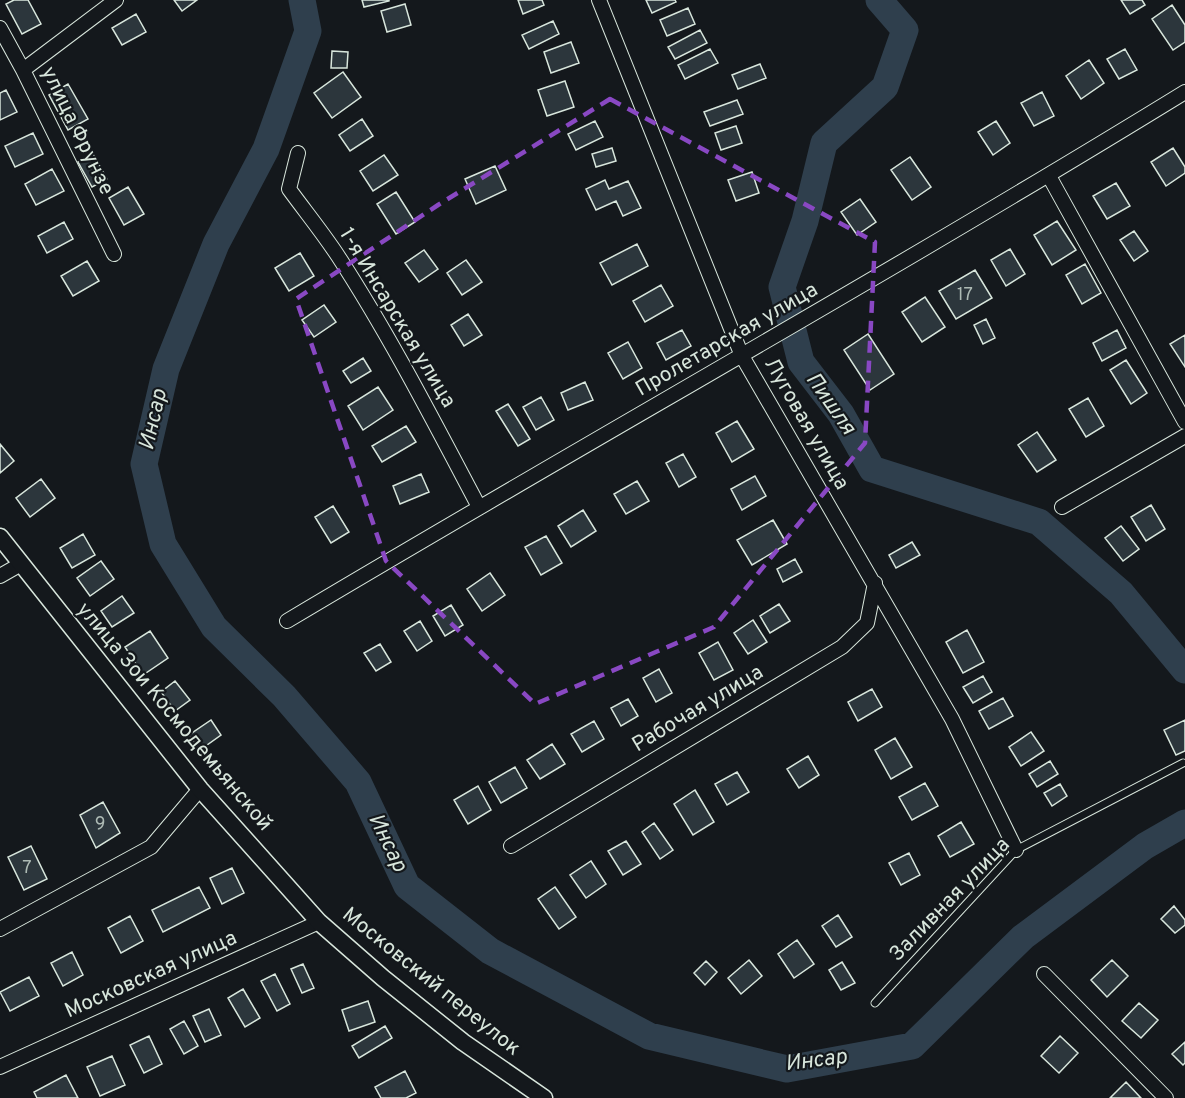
<svg xmlns="http://www.w3.org/2000/svg" width="1185" height="1098" viewBox="0 0 1185 1098" font-family="Overpass,sans-serif">
  <rect width="100%" height="100%" fill="#14181c"/>
  <g fill="none" stroke-linecap="round" stroke-linejoin="round">
    <path stroke="#2f3f4d" stroke-width="27" d="M302 0 308 31 266 149 216 244 166 369 144 464 163 544 214 627 284 696 358 782 407 886 490 951 649 1036 787 1069 912 1046 1023 937 1145 846 1185 823
      M879 0 905 30 885 87 824 143 805 221 782 287 801 362 841 414 872 469 1039 522 1121 593 1185 670"/>
  </g>
  <path fill="#2c363c" stroke="#d8e6dc" stroke-width="1.5" d="M14 0H28L41 24 22 34 6 4Z
    M174 0H197L182 11Z
    M362 0H389V1L364 7Z
    M518 0H542L544 5 523 14Z
    M646 0H675L676 2 652 13Z
    M1121 0H1142L1145 5 1130 14Z
    M405 4 411 25 387 32 381 11Z
    M1172 5 1185 25V42L1173 50 1152 19Z
    M688 8 695 24 667 36 660 20Z
    M136 14 146 32 122 45 112 28Z
    M553 21 559 34 529 49 522 35Z
    M700 30 707 43 675 59 668 47Z
    M571 42 579 63 551 73 544 52Z
    M710 49 718 63 685 79 678 65Z
    M1125 49 1137 70 1119 79 1107 59Z
    M332 51 348 52 347 68H331Z
    M1089 60 1104 83 1081 99 1066 76Z
    M760 64 766 78 738 89 732 75Z
    M343 72 361 97 332 118 314 93Z
    M565 81 574 107 547 116 538 90Z
    M68 84 88 119 68 130 49 95Z
    M6 90 17 112 0 120V93Z
    M1042 92 1054 116 1034 126 1021 103Z
    M737 100 743 114 710 126 704 112Z
    M362 119 373 136 350 151 339 135Z
    M595 121 603 137 576 150 568 134Z
    M996 121 1010 143 993 155 978 132Z
    M736 126 742 143 721 150 715 133Z
    M33 133 43 154 15 167 5 146Z
    M612 148 616 161 596 167 592 154Z
    M1173 148 1185 167V173L1166 186 1151 162Z
    M93 154 107 179 92 187 78 162Z
    M384 155 398 175 373 191 360 171Z
    M910 157 931 187 912 200 891 170Z
    M495 166 506 190 476 204 465 179Z
    M52 169 64 191 36 205 25 184Z
    M752 172 759 193 736 201 728 180Z
    M605 180 609 189 628 181 641 208 623 216 616 201 596 210 586 189Z
    M1116 183 1130 206 1107 219 1093 196Z
    M128 187 144 214 124 225 109 198Z
    M396 192 415 222 396 234 377 204Z
    M860 199 876 222 857 235 841 212Z
    M1057 221 1076 250 1052 265 1034 235Z
    M64 222 73 239 47 253 38 236Z
    M1134 231 1148 251 1134 261 1120 240Z
    M637 244 648 266 612 285 600 263Z
    M1010 249 1025 274 1006 286 991 260Z
    M424 250 438 269 419 282 405 263Z
    M300 253 314 276 289 291 275 268Z
    M466 260 482 282 462 295 447 273Z
    M87 261 99 281 73 296 61 276Z
    M1085 264 1101 293 1082 304 1066 275Z
    M975 270 992 298 956 319 939 291Z
    M661 285 673 306 645 322 633 301Z
    M925 297 945 327 922 342 902 312Z
    M324 305 336 322 314 337 302 320Z
    M468 314 482 335 464 346 451 325Z
    M986 319 995 338 983 344 974 325Z
    M682 330 691 346 666 360 657 343Z
    M1117 330 1126 348 1102 361 1093 343Z
    M868 334 894 374 870 390 844 350Z
    M1185 335V367L1170 344Z
    M628 342 642 368 623 379 608 353Z
    M363 358 371 371 351 383 343 371Z
    M1126 360 1147 393 1131 404 1110 370Z
    M585 382 593 400 568 410 561 393Z
    M378 387 393 410 363 430 348 406Z
    M541 397 554 420 536 430 523 407Z
    M1088 398 1104 426 1086 437 1069 409Z
    M508 404 530 439 518 446 496 411Z
    M737 421 754 449 732 462 716 433Z
    M406 426 416 442 382 462 372 446Z
    M1037 432 1056 460 1037 472 1018 445Z
    M0 444 14 461 0 473Z
    M683 454 696 477 679 487 666 463Z
    M421 474 429 492 400 504 393 486Z
    M755 476 766 496 742 510 731 489Z
    M41 479 55 498 30 517 16 498Z
    M637 481 649 501 626 514 614 494Z
    M1151 505 1165 529 1146 541 1131 517Z
    M333 506 349 532 331 543 315 517Z
    M583 510 596 531 571 547 558 526Z
    M773 520 787 544 752 565 737 540Z
    M1121 526 1139 549 1123 561 1105 538Z
    M83 534 95 555 72 568 60 548Z
    M546 536 562 563 541 575 525 547Z
    M912 542 920 555 896 568 889 555Z
    M795 559 802 572 783 582 777 569Z
    M101 561 114 579 90 596 77 578Z
    M490 573 505 595 482 611 467 589Z
    M122 596 134 613 112 627 101 611Z
    M779 604 790 621 770 633 760 616Z
    M451 605 463 625 445 636 433 616Z
    M753 620 767 642 748 654 734 633Z
    M420 621 432 641 417 651 404 631Z
    M967 630 984 662 963 673 946 642Z
    M150 631 168 658 143 675 125 647Z
    M718 642 733 670 714 680 699 653Z
    M380 644 391 662 376 671 364 653Z
    M659 669 672 693 656 702 643 678Z
    M983 676 992 692 973 703 963 687Z
    M175 681 190 700 175 711 161 692Z
    M872 689 882 707 858 721 848 702Z
    M1003 698 1013 716 989 729 979 711Z
    M628 699 638 716 621 726 611 708Z
    M211 720 221 735 200 750 189 735Z
    M1185 720V751L1176 755 1164 730Z
    M594 721 604 739 582 752 571 734Z
    M1031 732 1044 751 1021 766 1009 747Z
    M895 738 912 767 891 779 875 750Z
    M552 744 565 764 540 779 527 760Z
    M808 756 819 775 799 788 787 769Z
    M1050 761 1058 774 1037 787 1029 774Z
    M515 767 527 788 501 803 489 782Z
    M737 772 749 792 727 805 715 784Z
    M925 783 938 806 912 820 899 797Z
    M1060 784 1067 796 1052 806 1044 793Z
    M478 786 491 810 468 824 454 800Z
    M695 790 714 822 693 835 674 804Z
    M103 802 120 833 96 848 80 815Z
    M961 822 974 844 950 857 938 836Z
    M654 823 673 850 660 859 642 832Z
    M626 841 641 864 623 875 608 851Z
    M31 846 47 879 24 890 8 857Z
    M909 853 920 875 901 885 889 863Z
    M591 861 606 884 586 898 570 875Z
    M232 868 244 893 222 904 210 878Z
    M199 887 210 908 163 932 152 910Z
    M555 887 576 917 559 929 538 899Z
    M1174 906 1185 920V925L1175 933 1161 919Z
    M838 915 852 937 836 947 822 926Z
    M130 916 143 941 121 953 108 928Z
    M797 940 814 964 794 978 778 954Z
    M72 952 83 975 63 986 51 963Z
    M749 960 762 976 741 994 728 978Z
    M1112 960 1128 976 1107 997 1091 980Z
    M706 961 717 972 705 985 694 973Z
    M842 962 855 983 841 990 829 970Z
    M303 964 314 988 302 993 291 969Z
    M275 974 290 1004 277 1011 261 981Z
    M29 977 39 996 10 1011 0 992Z
    M243 989 260 1018 245 1027 228 998Z
    M368 1001 375 1022 349 1031 342 1010Z
    M1139 1003 1158 1020 1141 1038 1122 1021Z
    M209 1009 221 1035 205 1042 193 1016Z
    M184 1021 198 1046 184 1054 170 1029Z
    M385 1026 392 1038 359 1058 352 1046Z
    M149 1036 162 1064 144 1073 130 1045Z
    M1060 1036 1078 1053 1059 1073 1041 1056Z
    M1185 1042V1063L1183 1065 1172 1054Z
    M112 1056 125 1085 100 1096 87 1067Z
    M405 1071 416 1093 406 1098H381L375 1087Z
    M66 1075 78 1098H37L34 1092Z
    M1126 1082 1141 1098H1110Z"/>
  <g fill="none" stroke-linecap="round" stroke-linejoin="round">
    <defs>
      <path id="service" d="M875 1003 1016 850 1183 763"/>
      <path id="minor" d="M599 0 742 356 952 719 1016 850
        M0 28 23 70 114 254
        M23 70 116 0
        M298 153 289 189C305 211 323 233 338 256 390 336 434 422 479 507
        M1049 176 1185 422
        M1062 507 1185 436
        M0 576 21 564
        M287 621C585 443 889 274 1185 92
        M511 846 842 647 867 623 875 583
        M0 929 151 847 200 789
        M1044 974 1166 1098
        M0 1067 319 922"/>
      <path id="tertiary" d="M0 537 200 789 319 922 383 978 463 1042 544 1098"/>
    </defs>
    <use href="#service" stroke="#d8e6dc" stroke-width="9"/>
    <use href="#minor" stroke="#d8e6dc" stroke-width="16"/>
    <use href="#tertiary" stroke="#d8e6dc" stroke-width="19"/>
    <use href="#service" stroke="#14181c" stroke-width="7"/>
    <use href="#minor" stroke="#14181c" stroke-width="14"/>
    <use href="#tertiary" stroke="#14181c" stroke-width="16"/>
  </g>
  <path fill="none" stroke="#8948c3" stroke-width="4.5" stroke-dasharray="12 8" stroke-linejoin="round" d="M610 99 875 242 865 443 714 627 535 704 386 561 296 299 438 205Z"/>
  <g text-anchor="middle" dominant-baseline="central" stroke-width="4.5" stroke-linejoin="round" paint-order="stroke">
    <g font-size="18" fill="#adbab4">
      <text x="965" y="295">17</text>
      <text x="100" y="824">9</text>
      <text x="27" y="868">7</text>
    </g>
    <g font-size="21" fill="#d8e6dc" stroke="#14181c">
      <text transform="translate(77 131) rotate(64)">улица Фрунзе</text>
      <text transform="translate(397 318) rotate(59)">1-я Инсарская улица</text>
      <text transform="translate(727 340) rotate(-30)">Пролетарская улица</text>
      <text transform="translate(806 424) rotate(60)">Луговая улица</text>
      <text transform="translate(698 709) rotate(-31)">Рабочая улица</text>
      <text transform="translate(174 717) rotate(50)">улица Зои Космодемьянской</text>
      <text transform="translate(950 900) rotate(-46)">Заливная улица</text>
      <text transform="translate(151 975) rotate(-24)">Московская улица</text>
      <text transform="translate(431 982) rotate(39)">Московский переулок</text>
    </g>
    <g font-size="22" font-style="italic" fill="#d8e6dc" stroke="#14181c">
      <text transform="translate(830 404) rotate(55)">Пишля</text>
      <text transform="translate(154 420) rotate(-77)">Инсар</text>
      <text transform="translate(387 843) rotate(64)">Инсар</text>
      <text transform="translate(816 1061) rotate(-7)">Инсар</text>
    </g>
  </g>
</svg>
